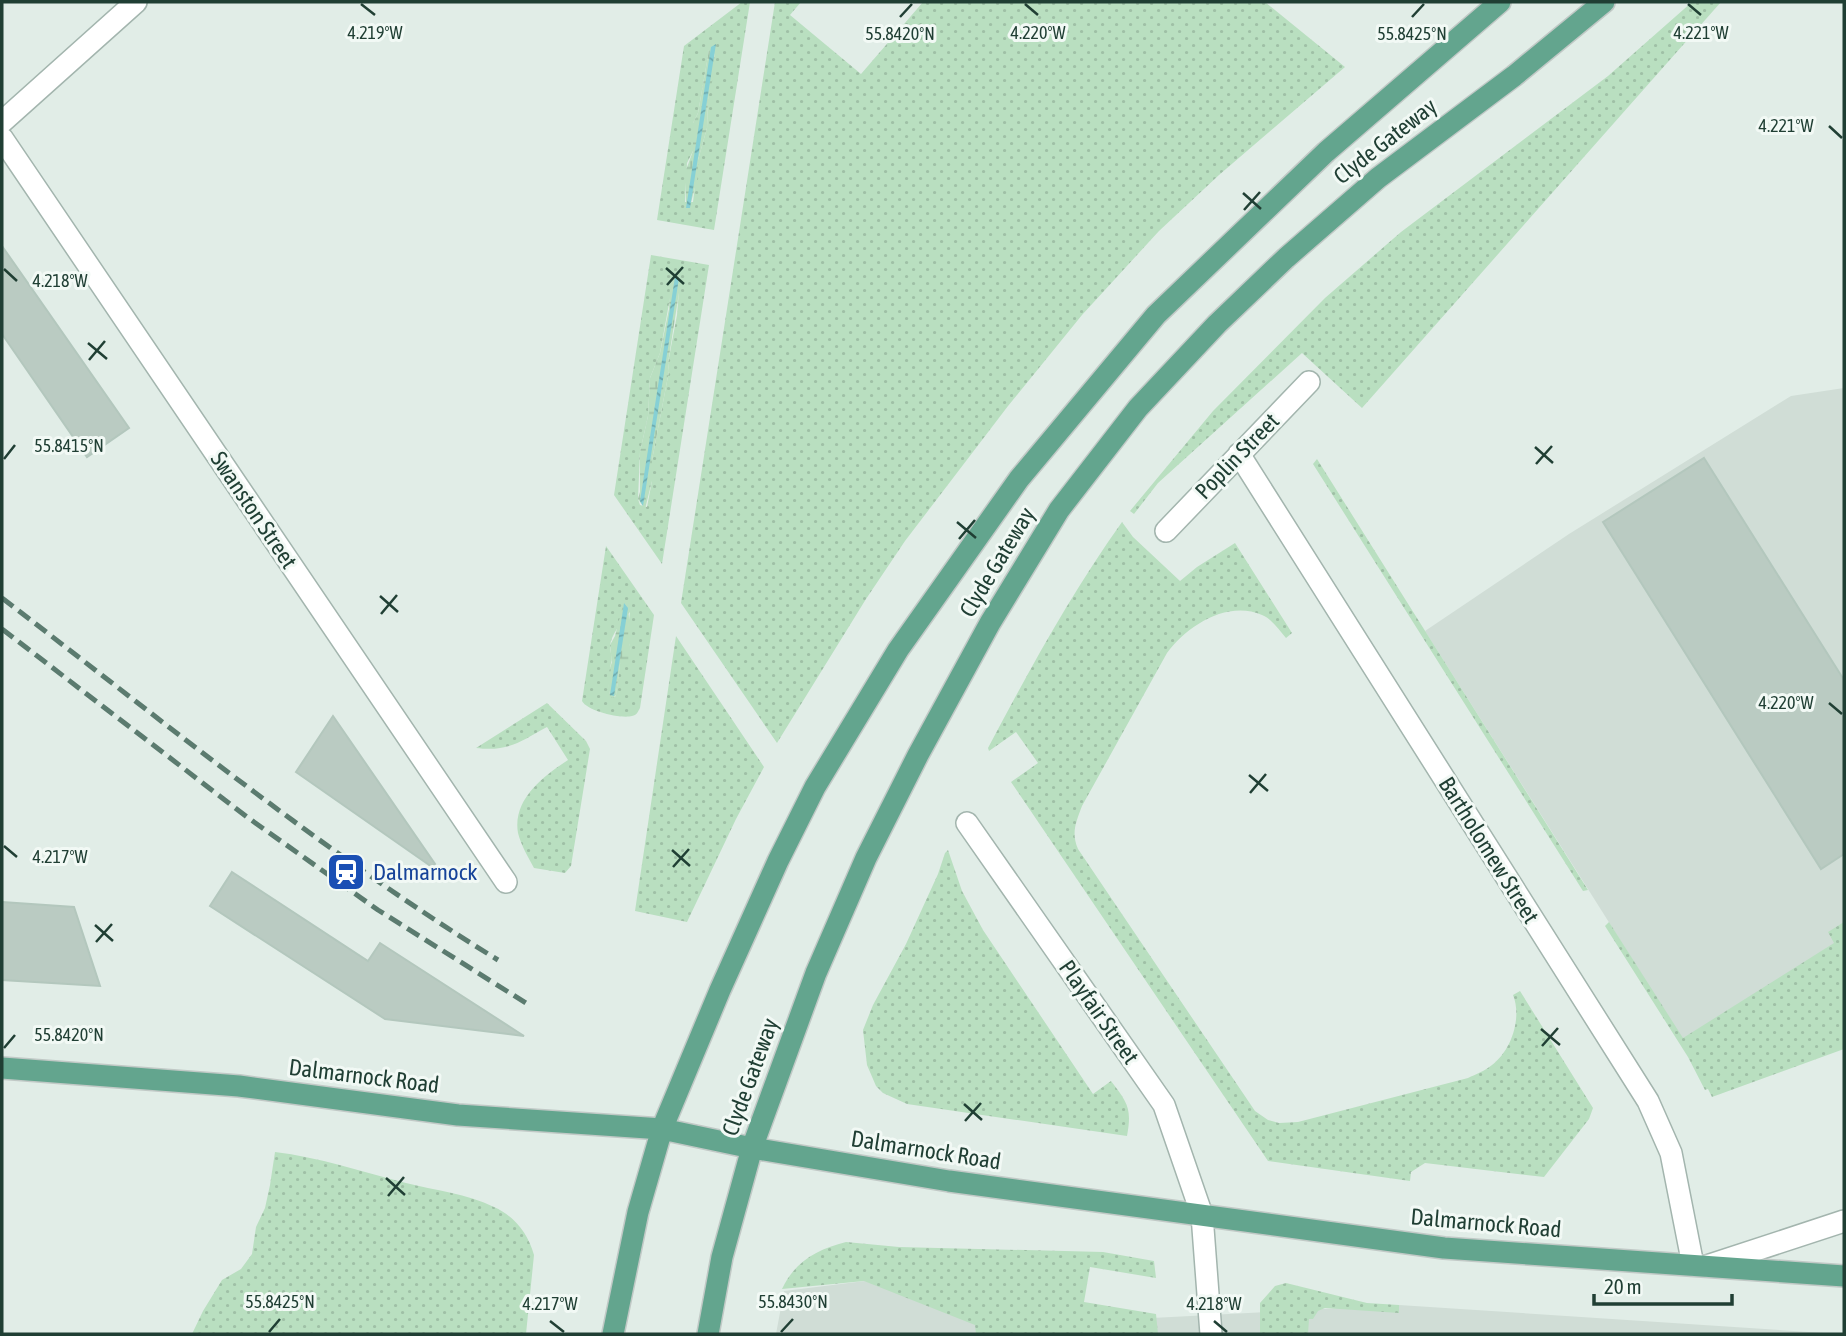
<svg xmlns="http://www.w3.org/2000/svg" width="1846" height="1336" viewBox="0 0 1846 1336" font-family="'Asap Condensed',sans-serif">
  <defs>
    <pattern id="grass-dots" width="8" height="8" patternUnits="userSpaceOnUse" patternTransform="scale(1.75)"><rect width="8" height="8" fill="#b9dfc0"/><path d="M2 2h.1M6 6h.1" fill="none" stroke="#9fc0a6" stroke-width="1.8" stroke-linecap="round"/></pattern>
    <pattern id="wetland-marsh" width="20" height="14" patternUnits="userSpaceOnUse" patternTransform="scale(1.75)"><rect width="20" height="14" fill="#b9dfc0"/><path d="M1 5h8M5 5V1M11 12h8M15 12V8" fill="none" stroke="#9fc0a6"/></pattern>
    <pattern id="water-waves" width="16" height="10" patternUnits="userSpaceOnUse" patternTransform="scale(1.75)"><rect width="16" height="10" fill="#86d0d5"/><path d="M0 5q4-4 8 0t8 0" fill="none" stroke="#6daaae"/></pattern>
  </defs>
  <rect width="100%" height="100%" fill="#e1ede7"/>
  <path fill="#d0ddd6" d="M1844 388V1044L1682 1038 1425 631 1569 534 1791 396Z
    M865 1281 1152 1318 1399 1305 1839 1334H776L784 1291Z"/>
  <path fill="url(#grass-dots)" fill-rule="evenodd" d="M742 2H750L714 230 657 220 684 46ZM709 50 715 54 708 100 707 128 698 160 693 202H685L687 163 693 151V123L698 113Z
    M775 2H801L790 15 861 74 923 2H1265L1345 67 1219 175 1159 231 1082 315 1008 406 905 541 866 599 777 743 681 603Z
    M1692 2H1721L1362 408 1302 353 1158 483 1134 514 1130 511 1213 411 1325 298 1401 232 1608 76Z
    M651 255 709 265 662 564 614 495ZM680 277 677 315 668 363 669 371 652 460V481L647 507 640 505 638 499 640 452 648 416 650 378 660 353 670 298Z
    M1317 459 1588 890 1583 891 1313 464Z
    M1122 522 1133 537 1180 581 1197 567 1235 543 1292 633 1286 638C1279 630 1272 619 1262 615 1227 600 1187 626 1167 653L1082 806C1076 822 1071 833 1078 849L1255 1111 1268 1120 1279 1123 1298 1122 1468 1078C1476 1074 1485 1071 1492 1065 1512 1050 1522 1017 1513 995L1520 991 1593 1108 1589 1119 1544 1177 1425 1163 1411 1172 1410 1181 1268 1161 1011 782 1038 763 1016 732 989 751 988 748C1030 669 1070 595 1122 522Z
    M606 546 654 615 640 708C637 713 637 715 632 716 621 719 587 711 582 701ZM630 612 627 636 631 651 620 664 616 695 615 697 610 696C608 680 608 679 611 663 613 657 610 652 610 646 611 635 622 621 630 612Z
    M676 636 764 767 736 819 687 922 635 911Z
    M547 703 586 741 590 749 571 866 565 873 534 868C528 857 521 845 518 833 512 799 545 775 568 760L547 727C521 741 509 752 476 748Z
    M948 850 962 891 983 930 1093 1094 1111 1081C1128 1103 1132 1109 1127 1136L907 1104 883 1093 876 1086 867 1065 863 1030 873 1005 906 944 938 874 945 853Z
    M1609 922 1683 1038 1834 943 1828 932 1844 922V1049L1712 1097 1708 1089 1705 1090 1688 1057 1605 926Z
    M275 1152C318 1157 363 1172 406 1183 434 1190 468 1194 494 1207 514 1216 528 1233 534 1255L526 1334H192L203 1311 222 1280 241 1269 252 1254 256 1227 265 1208 270 1185Z
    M846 1242 899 1247 1103 1252 1154 1261 1156 1278 1090 1267 1084 1302 1156 1314 1158 1334H976L975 1325 864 1281 782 1289C795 1261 818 1249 846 1242Z
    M1286 1283 1367 1303 1399 1305V1313L1325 1308 1318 1311 1313 1319H1309L1308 1334H1260V1303L1275 1286Z"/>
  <path fill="url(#wetland-marsh)" d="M715 43 714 73 708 100 707 128 698 160V176L689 210 686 208V170L693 151V123L698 113 709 50Z
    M676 276 681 280 668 363 669 371 652 460V481L645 509 638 499 640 492V452L648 416 650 378 660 353 669 309 670 285Z
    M624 601C635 617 623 636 633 654L629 661 620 664 616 695 613 698 610 697 607 677 612 662 610 645 615 636Z"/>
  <path fill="url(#water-waves)" d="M716 44 690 208H686L711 47Z
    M675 277 679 278 643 506 640 501Z
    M624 603 628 608 614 696 610 695Z"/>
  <path fill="#bacbc2" stroke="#b3c7bd" stroke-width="2" d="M2 246 129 428 87 457 2 334Z
    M1704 458 1844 680V854L1821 869 1603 522Z
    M333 716 435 864 432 867 296 772Z
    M232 872 368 961 380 943 524 1036 385 1019 210 906Z
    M2 902 74 907 100 986 2 980Z"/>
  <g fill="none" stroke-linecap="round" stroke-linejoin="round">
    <defs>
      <path id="minor" d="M2 122 136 2
        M2 138 506 882
        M1239 454 1648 1101 1671 1153 1693 1265
        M1166 531 1309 382
        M967 823 1164 1105 1202 1215 1211 1334"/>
      <path id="tertiary" d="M1707 1266 1844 1221"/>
      <path id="primary" d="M2 1068 239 1086 458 1115 662 1129 752 1148 949 1181 1444 1248 1844 1276
        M613 1334 638 1212 662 1129 720 990 778 861 815 787 898 650 1019 479 1156 315 1326 152 1500 2
        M708 1334 722 1257 752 1148 816 973 866 858 918 755 990 623 1059 510 1138 408 1217 324 1286 258 1378 178 1514 76 1604 2"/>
    </defs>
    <use href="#minor" stroke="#a3b5ae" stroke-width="24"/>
    <use href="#tertiary" stroke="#a3b5ae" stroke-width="24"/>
    <use href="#primary" stroke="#c1c9c6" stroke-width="24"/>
    <use href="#minor" stroke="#fff" stroke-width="21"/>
    <use href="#tertiary" stroke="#fff" stroke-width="21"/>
    <use href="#primary" stroke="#63a58e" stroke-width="21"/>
    <path stroke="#5b7b6f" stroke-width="5" stroke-dasharray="14 7" stroke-linecap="butt" d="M2 598C164 722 324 853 498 960
      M2 629 247 817 378 910 529 1005"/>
  </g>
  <path fill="none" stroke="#203f34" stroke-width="2.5" d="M361 4 375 15M1025 4 1038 15M1688 4 1701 15M900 17 912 4M1412 17 1424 4M1829 126 1842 138M1243 193 1261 209M1244 210 1260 192M666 268 684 284M4 269 17 281M667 285 683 267M88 343 107 359M89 360 105 341M1535 447 1553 463M4 459 15 445M1536 464 1552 446M957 522 976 538M959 539 975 520M380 596 398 612M381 614 397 595M1829 703 1842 714M1249 775 1268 791M1250 793 1266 774M4 846 17 857M672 850 690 866M673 867 689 849M95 925 113 941M96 942 112 924M1541 1029 1560 1045M1542 1046 1558 1028M4 1048 15 1035M964 1104 982 1120M965 1121 981 1103M386 1178 405 1195M388 1196 404 1177M550 1321 564 1332M1214 1321 1227 1332M269 1332 280 1319M781 1332 793 1319"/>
  <defs>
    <symbol id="station-square" viewBox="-11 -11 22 22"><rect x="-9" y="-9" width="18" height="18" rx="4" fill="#1a4fb4" stroke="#f2f9f5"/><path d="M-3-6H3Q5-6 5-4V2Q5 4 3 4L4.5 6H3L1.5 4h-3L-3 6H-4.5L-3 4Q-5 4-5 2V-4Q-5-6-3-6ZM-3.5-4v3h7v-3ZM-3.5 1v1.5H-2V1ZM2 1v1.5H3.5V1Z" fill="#fff"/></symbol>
  </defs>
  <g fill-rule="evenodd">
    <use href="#station-square" x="324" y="850" width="44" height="44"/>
  </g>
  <g text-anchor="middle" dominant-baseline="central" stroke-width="6" stroke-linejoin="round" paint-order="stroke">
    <g font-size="23" fill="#203f34" stroke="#f2f9f5">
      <text transform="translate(1385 141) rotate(-38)">Clyde Gateway</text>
      <text transform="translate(1237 456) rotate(-46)">Poplin Street</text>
      <text transform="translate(254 510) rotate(56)">Swanston Street</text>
      <text transform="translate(997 562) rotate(-59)">Clyde Gateway</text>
      <text transform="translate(1489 850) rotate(58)">Bartholomew Street</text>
      <text transform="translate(1099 1012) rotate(55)">Playfair Street</text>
      <text transform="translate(364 1076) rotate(7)">Dalmarnock Road</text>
      <text transform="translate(750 1077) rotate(-70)">Clyde Gateway</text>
      <text transform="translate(926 1150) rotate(9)">Dalmarnock Road</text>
      <text transform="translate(1486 1223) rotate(5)">Dalmarnock Road</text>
    </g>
    <g font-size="23" fill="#164399" stroke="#f2f9f5" text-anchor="start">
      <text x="373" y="872">Dalmarnock</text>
    </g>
  </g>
  <g font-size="18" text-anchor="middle" fill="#203f34" stroke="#f2f9f5" stroke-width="6" stroke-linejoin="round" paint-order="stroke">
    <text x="375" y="39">4.219°W</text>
    <text x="1038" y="39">4.220°W</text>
    <text x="1701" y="39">4.221°W</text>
    <text x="900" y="40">55.8420°N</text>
    <text x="1412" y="40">55.8425°N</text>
    <text x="1786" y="132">4.221°W</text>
    <text x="60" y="287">4.218°W</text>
    <text x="69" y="452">55.8415°N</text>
    <text x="1786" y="709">4.220°W</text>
    <text x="60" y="863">4.217°W</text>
    <text x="69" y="1041">55.8420°N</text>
    <text x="280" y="1308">55.8425°N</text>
    <text x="793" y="1308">55.8430°N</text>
    <text x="550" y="1310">4.217°W</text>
    <text x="1214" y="1310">4.218°W</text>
  </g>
  <rect width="1846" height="1336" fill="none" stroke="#203f34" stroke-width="7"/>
  <path d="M1594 1294v10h138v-10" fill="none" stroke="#203f34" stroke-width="3.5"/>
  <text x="1604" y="1294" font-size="21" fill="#203f34" stroke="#f2f9f5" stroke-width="5" paint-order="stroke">20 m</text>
</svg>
